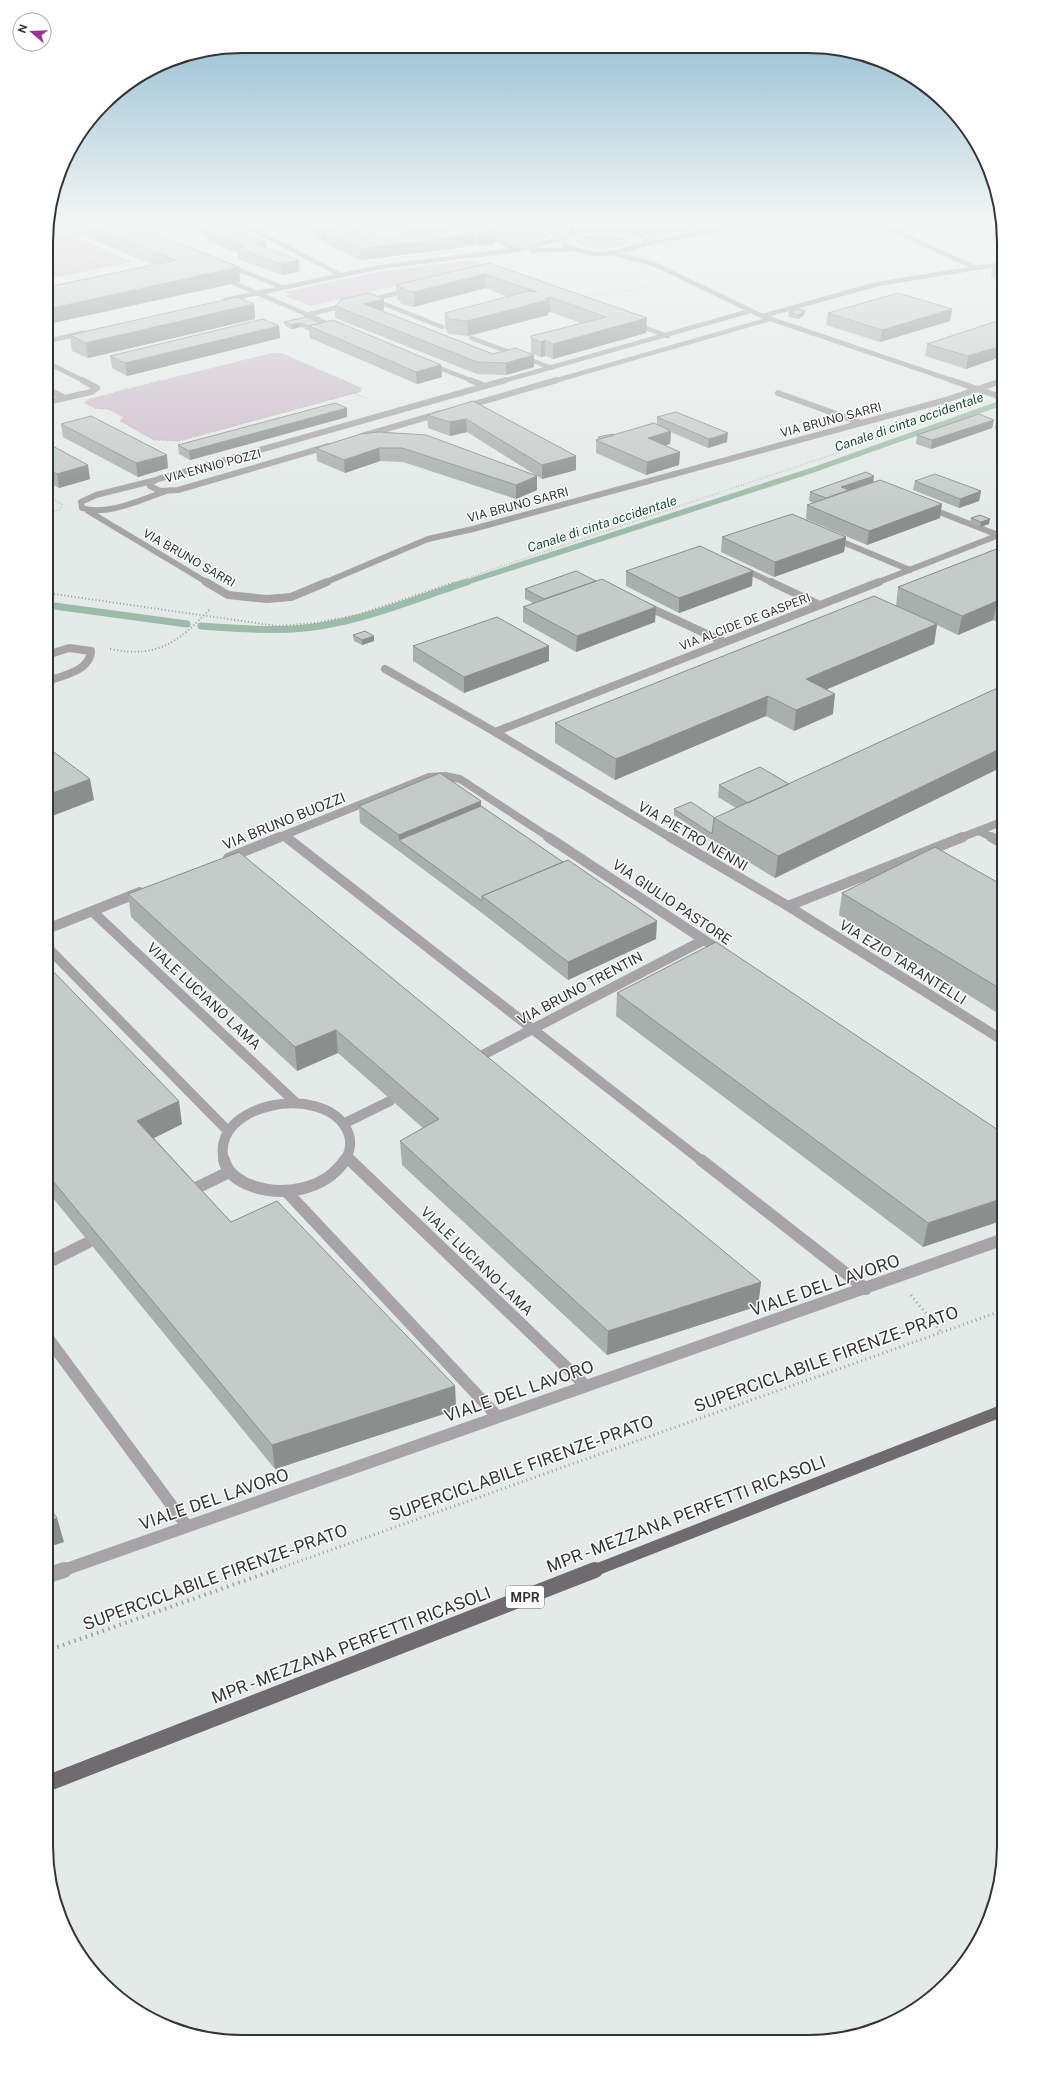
<svg xmlns="http://www.w3.org/2000/svg" width="1050" height="2088" viewBox="0 0 1050 2088" font-family="'Public Sans',sans-serif">
  <rect width="100%" height="100%" fill="#e4eae7"/>
  <path fill="#cdbbcb" d="M141 221H183L144 229 137 226 76 237 132 262 48 279V236Z
    M463 221H564V222L558 231 537 241 516 247Z
    M605 234 628 238 629 243C618 250 584 251 576 240L584 236Z
    M470 260 484 265 311 306 285 296 290 294 284 292 381 271Z
    M273 353 283 354 361 388 360 392 179 441 154 440 120 421 124 417 108 409H96L84 403 88 399Z"/>
  <g fill="none" stroke-linecap="round" stroke-linejoin="round">
    <path stroke="#9dbbaa" stroke-width="5.5" d="M464 583 813 470 1004 402"/>
    <path stroke="#9dbbaa" stroke-width="7" d="M47 605 187 624
      M201 626C231 628 262 631 293 629 352 626 411 600 467 582"/>
    <path stroke="#9b9f9d" stroke-width="1" stroke-dasharray="0.5 1.5" stroke-linecap="butt" d="M504 222H519L514 229
      M519 222 533 221
      M132 226 169 221
      M403 237 388 226 418 221
      M48 239 87 233
      M48 242 99 266 48 278
      M581 297 634 290 652 284
      M159 381 273 353 283 354 345 381"/>
    <path stroke="#9b9f9d" stroke-width="1.5" stroke-dasharray="0.5 2" stroke-linecap="butt" d="M343 380 361 388 360 392 354 393 368 399
      M115 392 163 380
      M101 409H108L124 417 120 421 154 440 179 441 354 393
      M47 495 63 505 59 510 47 513
      M452 583 852 448"/>
    <path stroke="#9b9f9d" stroke-width="2" stroke-dasharray="1 2.5" stroke-linecap="butt" d="M47 593 277 626 315 623 357 615 455 582
      M110 649C159 659 179 641 211 608"/>
    <path stroke="#9b9f9d" stroke-width="3" stroke-dasharray="1 3.5" stroke-linecap="butt" d="M911 1295 941 1332
      M272 1571 1004 1310"/>
    <path stroke="#9b9f9d" stroke-width="4" stroke-dasharray="1.5 4.5" stroke-linecap="butt" d="M46 1651 275 1570"/>
    <path stroke="#a6a4a6" stroke-width="4.5" d="M236 221 339 274
      M457 221 517 250
      M601 221 616 227
      M873 221 976 268 1004 264
      M748 224 770 221
      M271 226 303 222
      M637 233 698 228
      M571 234 574 221
      M563 238 564 244C601 264 623 248 659 241 690 235 722 229 753 223
      M532 251 572 249
      M609 252 656 265 762 316 954 381
      M227 265 282 287
      M234 283 336 327
      M372 299 442 327
      M225 300 380 267 517 250 563 238 579 231 614 230 634 233 645 238V244
      M366 301 409 290
      M306 315 347 305
      M762 316 878 284 976 268
      M634 324 668 336
      M471 338 552 368
      M48 341 83 333
      M48 363 84 381
      M429 364 473 381
      M503 381 750 311
      M554 381 770 319
      M1001 381 1004 380"/>
    <path stroke="#a6a4a6" stroke-width="6" d="M470 380 485 386
      M951 380 1004 398
      M47 389 65 398
      M778 393 861 423
      M47 402 91 392 97 388 82 380
      M464 407 557 380
      M998 427 1004 425
      M362 436 441 413
      M329 446 178 490 160 491 150 486 151 483 158 479 506 380
      M156 480 96 495 81 502 82 508C108 516 139 500 164 492
      M929 508 998 535
      M88 511 208 583
      M833 538 910 570
      M741 568 773 583
      M324 583 428 539 473 529 946 400 1004 380
      M876 583 1004 533"/>
    <path stroke="#a6a4a6" stroke-width="8" d="M206 582 228 595 267 599 291 597 327 582
      M771 582 820 605
      M644 605 724 642
      M47 655 69 648 91 651C90 671 62 676 47 681
      M385 669 495 732 671 838
      M495 732 879 582
      M979 831 993 838
      M284 836 287 838
      M277 838 429 777 445 776 460 779 550 838
      M960 838 1004 821"/>
    <path stroke="#a6a4a6" stroke-width="10" d="M286 837 702 1161
      M548 837 721 951
      M670 837 788 906 1004 1041
      M991 837 1004 844
      M228 858 280 837
      M788 906 963 837
      M92 911 296 1103
      M47 929 140 892
      M47 947 228 1131
      M473 1060 704 940
      M345 1123 390 1101
      M347 1158 351 1161
      M224 1161C209 1103 323 1082 347 1130 352 1140 351 1152 344 1161"/>
    <path stroke="#a6a4a6" stroke-width="12" d="M224 1160C227 1172 236 1179 247 1184 280 1198 324 1191 345 1160
      M350 1160 585 1385
      M701 1160 866 1289
      M286 1191 498 1417
      M188 1192 229 1172
      M47 1263 87 1243
      M47 1337 187 1526
      M61 1571 1004 1239"/>
    <path stroke="#a6a4a6" stroke-width="16" d="M46 1576 64 1570"/>
    <path stroke="#6f6b6e" stroke-width="12" d="M593 1571 1004 1410"/>
    <path stroke="#6f6b6e" stroke-width="16" d="M46 1784 595 1570"/>
  </g>
  <path fill="#a9afac" d="M48 221H69V223L59 224 56 222 57 229 48 231Z
    M85 221H122L239 267 240 282 48 324V287L154 265 86 237 84 224 88 223Z
    M177 221H222L234 230 266 247 299 260 300 271 282 275 238 259V253L207 241V237L178 225Z
    M290 221H340V223L345 225 361 228V234L371 239 404 236V232L450 229V227L469 228 494 233V244L478 246 475 244 465 245V247L360 260 326 244V240L322 241 307 233 306 229 298 230 290 226Z
    M651 221H696L661 226Z
    M489 263 647 318 646 333 553 359 545 356 541 357 531 353V338L581 323 550 312 548 313V315L468 336 449 334 445 328V313L508 297 485 288 414 307 401 304 400 301 397 300 396 285Z
    M1004 268V283L991 277 992 269Z
    M384 299V310L382 311 493 354 534 355V367L506 375 477 374 335 318V306Z
    M254 304 255 319 88 358 72 351 70 335Z
    M952 309 950 321 880 342 826 325 828 313Z
    M789 312 804 315 798 319 788 317Z
    M997 321 966 369 925 356 927 344Z
    M284 322 321 323 441 365 442 377 417 384 310 338 309 330H308L300 327 292 329 285 326Z
    M279 326 280 338 127 376 112 368 110 356Z
    M473 401 576 456V470L542 479 467 432 450 436 428 428 427 415Z
    M347 417 190 460 179 454 178 445Z
    M657 417 727 442 708 448 671 432 670 444 666 445 680 452 679 465 646 475 596 453V440L598 439V437L614 435 657 425Z
    M994 420 992 428 931 449 916 444 917 435Z
    M61 424 168 468 138 477 63 437Z
    M361 434 537 490 516 499 403 462 380 461 345 473 317 461 316 448Z
    M47 443 90 479 59 488 47 481Z
    M915 481 981 491 979 501 959 508 913 490Z
    M873 482 940 518 867 545 806 519 807 505 813 503 809 501 810 492Z
    M971 518 989 524 980 527 970 523Z
    M722 537H846L844 552 774 577 721 552Z
    M1004 546V625L993 620 958 635 937 625 934 644 827 689 833 714 794 731 766 716 615 780 555 743V723L896 606 898 587Z
    M626 571 752 586 679 613 626 586Z
    M525 589 655 622 576 652 523 622V607L533 603 525 599Z
    M353 635 374 641 362 645 354 641Z
    M413 646H549V661L464 693 413 661Z
    M1004 685V766L775 878 712 840 674 815V809L715 818 736 808 718 797 719 785 789 784Z
    M359 806H481L563 862 656 939 568 980 482 913 400 852 360 823Z
    M1004 886V1017L839 915 842 893Z
    M128 894 761 1282 758 1306 607 1355 402 1165 400 1141 423 1128 338 1053 297 1071 131 917Z
    M47 965 182 1124 154 1138 231 1222 455 1386 456 1410 275 1469 47 1191Z
    M617 993 1004 1134 923 1247 616 1016Z"/>
  <path fill="#8a8e8c" d="M58 221H69V223L59 224Z
    M297 221H307V223H306V229L298 230Z
    M661 221H696L661 226Z
    M56 222 57 229 48 231V223Z
    M234 226 235 236 226 227Z
    M361 228 362 239 353 230Z
    M329 229V235L326 233V240L322 241 321 230Z
    M475 233V244L465 245V247L360 260V249Z
    M494 233V244L478 246V235Z
    M266 242V253L257 244Z
    M299 260 300 271 282 275 281 264Z
    M239 267 240 282 48 324V309Z
    M485 274V288L414 307V292Z
    M550 297V312L548 313V315L468 336 467 321Z
    M384 299V310L364 315V304Z
    M254 304 255 319 88 358 86 343Z
    M952 309 950 321 880 342 882 330Z
    M805 311 804 315 798 319V315Z
    M647 318 646 333 553 359V344Z
    M300 323V327L292 329 291 325Z
    M279 326 280 338 127 376 125 363Z
    M545 340V356L541 357V342Z
    M1004 345V356L966 369 968 356Z
    M534 355V367L506 375V363Z
    M441 365 442 377 417 384 416 372Z
    M347 408V417L190 460 189 451Z
    M466 419 467 432 450 436V422Z
    M994 420 992 428 931 449 932 440Z
    M671 431 670 444 647 451 648 438Z
    M728 433 727 442 708 448 709 439Z
    M379 448 380 461 345 473 344 460Z
    M680 452 679 465 646 475 647 462Z
    M167 455 168 468 138 477 136 463Z
    M576 456V470L542 479V465Z
    M88 465 90 479 59 488 57 474Z
    M537 476V490L516 499V485Z
    M874 476 873 485 840 497 841 487Z
    M981 491 979 501 959 508 960 499Z
    M942 504 940 518 867 545 869 531Z
    M990 519 989 524 980 527 981 522Z
    M846 537 844 552 774 577 775 562Z
    M753 571 752 586 679 613V598Z
    M997 601 993 620 958 635 962 616Z
    M656 607 655 622 576 652 577 636Z
    M937 624 934 644 804 699 806 679Z
    M374 636V641L362 645V640Z
    M549 646V661L464 693V677Z
    M835 694 833 714 794 731 796 710Z
    M768 696 766 716 615 780 616 759Z
    M1004 747V766L775 878 778 856Z
    M90 779 94 800 47 818V795Z
    M481 801V817L399 840V835Z
    M657 921 656 939 568 980V962Z
    M336 1030 338 1053 297 1071 295 1047Z
    M179 1101 182 1124 142 1144 137 1121Z
    M1004 1198V1220L923 1247 928 1223Z
    M761 1282 758 1306 607 1355 608 1331Z
    M455 1386 456 1410 275 1469 272 1445Z
    M57 1518 64 1542 46 1548V1522Z"/>
  <path fill="#c5cbc8" stroke="#8a8e8c" d="M48 221H54L56 222 48 223Z
    M97 221H122L239 267 48 309V287L176 260 84 224Z
    M194 221H222L234 226 226 227 266 242 257 244 299 260 281 264 237 248 245 246 206 231 214 229Z
    M313 221H337L345 225 353 224 361 228 353 230 371 239 408 235 404 232 452 229 450 227 465 225 469 228 482 226 494 233 478 235 475 233 462 235 464 236 360 249 326 233 335 232 329 229 321 230 306 223Z
    M489 263 647 318 553 344 545 340 541 342 531 338V336L606 317 550 297 545 299 548 300 467 321 449 319 445 313 529 291 537 292 485 274 414 292 400 289 404 288 396 285Z
    M1004 268V274L992 269Z
    M369 293 384 299 364 304 493 354 515 348 534 355 506 363 477 362 335 306 342 299Z
    M898 293 952 309 882 330 828 313Z
    M237 297 254 304 86 343 70 335Z
    M798 309 805 311 798 315 789 312Z
    M306 317 321 323 308 326 300 323 291 325 284 322Z
    M263 319 279 326 125 363 110 356Z
    M333 320 441 365 416 372 309 326Z
    M997 321 1004 323V345L968 356 927 344Z
    M473 401 576 456 542 465 466 419 450 422 427 415Z
    M335 403 347 408 189 451 178 445Z
    M676 412 728 433 709 439 657 417Z
    M979 414 994 420 932 440 917 435Z
    M91 416 167 455 136 463 61 424Z
    M654 423 671 431 648 438 680 452 647 462 596 440Z
    M379 432 426 435 537 476 516 485 402 448H379L344 460 316 448 361 434Z
    M612 434 614 435 600 439 598 437Z
    M47 443 88 465 57 474 47 469Z
    M866 472 874 476 841 487 849 490 826 498 810 492Z
    M935 474 981 491 960 499 915 481Z
    M880 480 942 504 869 531 807 505Z
    M792 514 846 537 775 562 722 537Z
    M980 515 990 519 981 522 971 518Z
    M700 546 753 571 679 598 626 571Z
    M1004 546V604L997 601 962 616 898 587Z
    M576 571 596 581 544 599 525 589Z
    M602 579 656 607 577 636 523 607Z
    M874 596 937 624 806 679 835 694 796 710 768 696 616 759 555 723Z
    M497 617 549 646 464 677 413 646Z
    M365 631 374 636 362 640 353 635Z
    M1004 685V747L778 856 714 818Z
    M47 747 90 779 47 795Z
    M760 767 789 784 748 803 719 785Z
    M440 773 481 801 399 835 359 806Z
    M691 802 715 818H714L712 834 674 809Z
    M481 806 563 862 482 896V901L399 840Z
    M935 847 1004 886V991L842 893Z
    M239 852 761 1282 608 1331 400 1141 439 1119 336 1030 295 1047 128 894Z
    M568 860 657 921 568 962 482 896Z
    M716 942 1004 1134V1198L928 1223 617 993Z
    M47 965 179 1101 137 1121 231 1222 277 1201 455 1386 272 1445 47 1174Z
    M46 1503 57 1518 46 1522Z"/>
  <linearGradient id="sky" x2="0" y2="1"><stop stop-color="#8ab7cf"/><stop offset="0.43" stop-color="#f3f6f4"/><stop offset="1" stop-color="#f3f6f4" stop-opacity="0"/></linearGradient>
  <rect width="1050" height="514" fill="url(#sky)"/>
  <g text-anchor="middle" dominant-baseline="central" stroke-width="3" stroke-linejoin="round" paint-order="stroke">
    <g font-size="12" fill="#333534" stroke="#fff">
      <text transform="translate(831 420) rotate(-15)">VIA BRUNO SARRI</text>
      <text transform="translate(213 466) rotate(-15)">VIA ENNIO POZZI</text>
      <text transform="translate(518 505) rotate(-15)">VIA BRUNO SARRI</text>
      <text transform="translate(189 558) rotate(30)">VIA BRUNO SARRI</text>
      <text transform="translate(745 622) rotate(-21)">VIA ALCIDE DE GASPERI</text>
    </g>
    <g font-size="13" font-style="italic" fill="#174d35" stroke="#fff">
      <text transform="translate(909 422) rotate(-19)">Canale di cinta occidentale</text>
      <text transform="translate(602 524) rotate(-18)">Canale di cinta occidentale</text>
    </g>
    <rect fill="#fff" stroke="#707271" stroke-width="1" x="506" y="1586" width="38" height="22" rx="3"/>
    <g font-size="13" font-weight="bold" fill="#333534">
      <text x="525" y="1597">MPR</text>
    </g>
    <g font-size="14" fill="#333534" stroke="#fff">
      <text transform="translate(284 821) rotate(-22)">VIA BRUNO BUOZZI</text>
      <text transform="translate(693 836) rotate(30)">VIA PIETRO NENNI</text>
      <text transform="translate(672 902) rotate(34)">VIA GIULIO PASTORE</text>
      <text transform="translate(903 962) rotate(32)">VIA EZIO TARANTELLI</text>
      <text transform="translate(580 988) rotate(-28)">VIA BRUNO TRENTIN</text>
      <text transform="translate(204 996) rotate(43)">VIALE LUCIANO LAMA</text>
      <text transform="translate(477 1261) rotate(44)">VIALE LUCIANO LAMA</text>
    </g>
    <g font-size="17" fill="#333534" stroke="#fff">
      <text transform="translate(825 1285) rotate(-19)">VIALE DEL LAVORO</text>
      <text transform="translate(826 1359) rotate(-20)">SUPERCICLABILE FIRENZE-PRATO</text>
      <text transform="translate(519 1391) rotate(-19)">VIALE DEL LAVORO</text>
      <text transform="translate(521 1468) rotate(-20)">SUPERCICLABILE FIRENZE-PRATO</text>
      <text transform="translate(214 1499) rotate(-19)">VIALE DEL LAVORO</text>
      <text transform="translate(686 1514) rotate(-21)">MPR - MEZZANA PERFETTI RICASOLI</text>
      <text transform="translate(215 1577) rotate(-20)">SUPERCICLABILE FIRENZE-PRATO</text>
      <text transform="translate(351 1645) rotate(-21)">MPR - MEZZANA PERFETTI RICASOLI</text>
    </g>
  </g>
  <path d="M0 0H1050V2088H0ZM242 53H808A189 189 0 0 1 997 242V1846A189 189 0 0 1 808 2035H242A189 189 0 0 1 53 1846V242A189 189 0 0 1 242 53Z" fill="#fff" fill-rule="evenodd"/>
  <path fill="none" stroke="#333534" stroke-width="2" d="M242 53H808A189 189 0 0 1 997 242V1846A189 189 0 0 1 808 2035H242A189 189 0 0 1 53 1846V242A189 189 0 0 1 242 53Z"/>
  <g transform="translate(32 32) rotate(289)"><circle r="19" fill="#ffffff" stroke="#adaeae"/>
  <path d="M0-3L7 15L0 10L-7 15Z" fill="#9b3295"/>
  <text y="-6" font-size="11" font-weight="bold" text-anchor="middle" fill="#333534">N</text>
  </g>
</svg>
